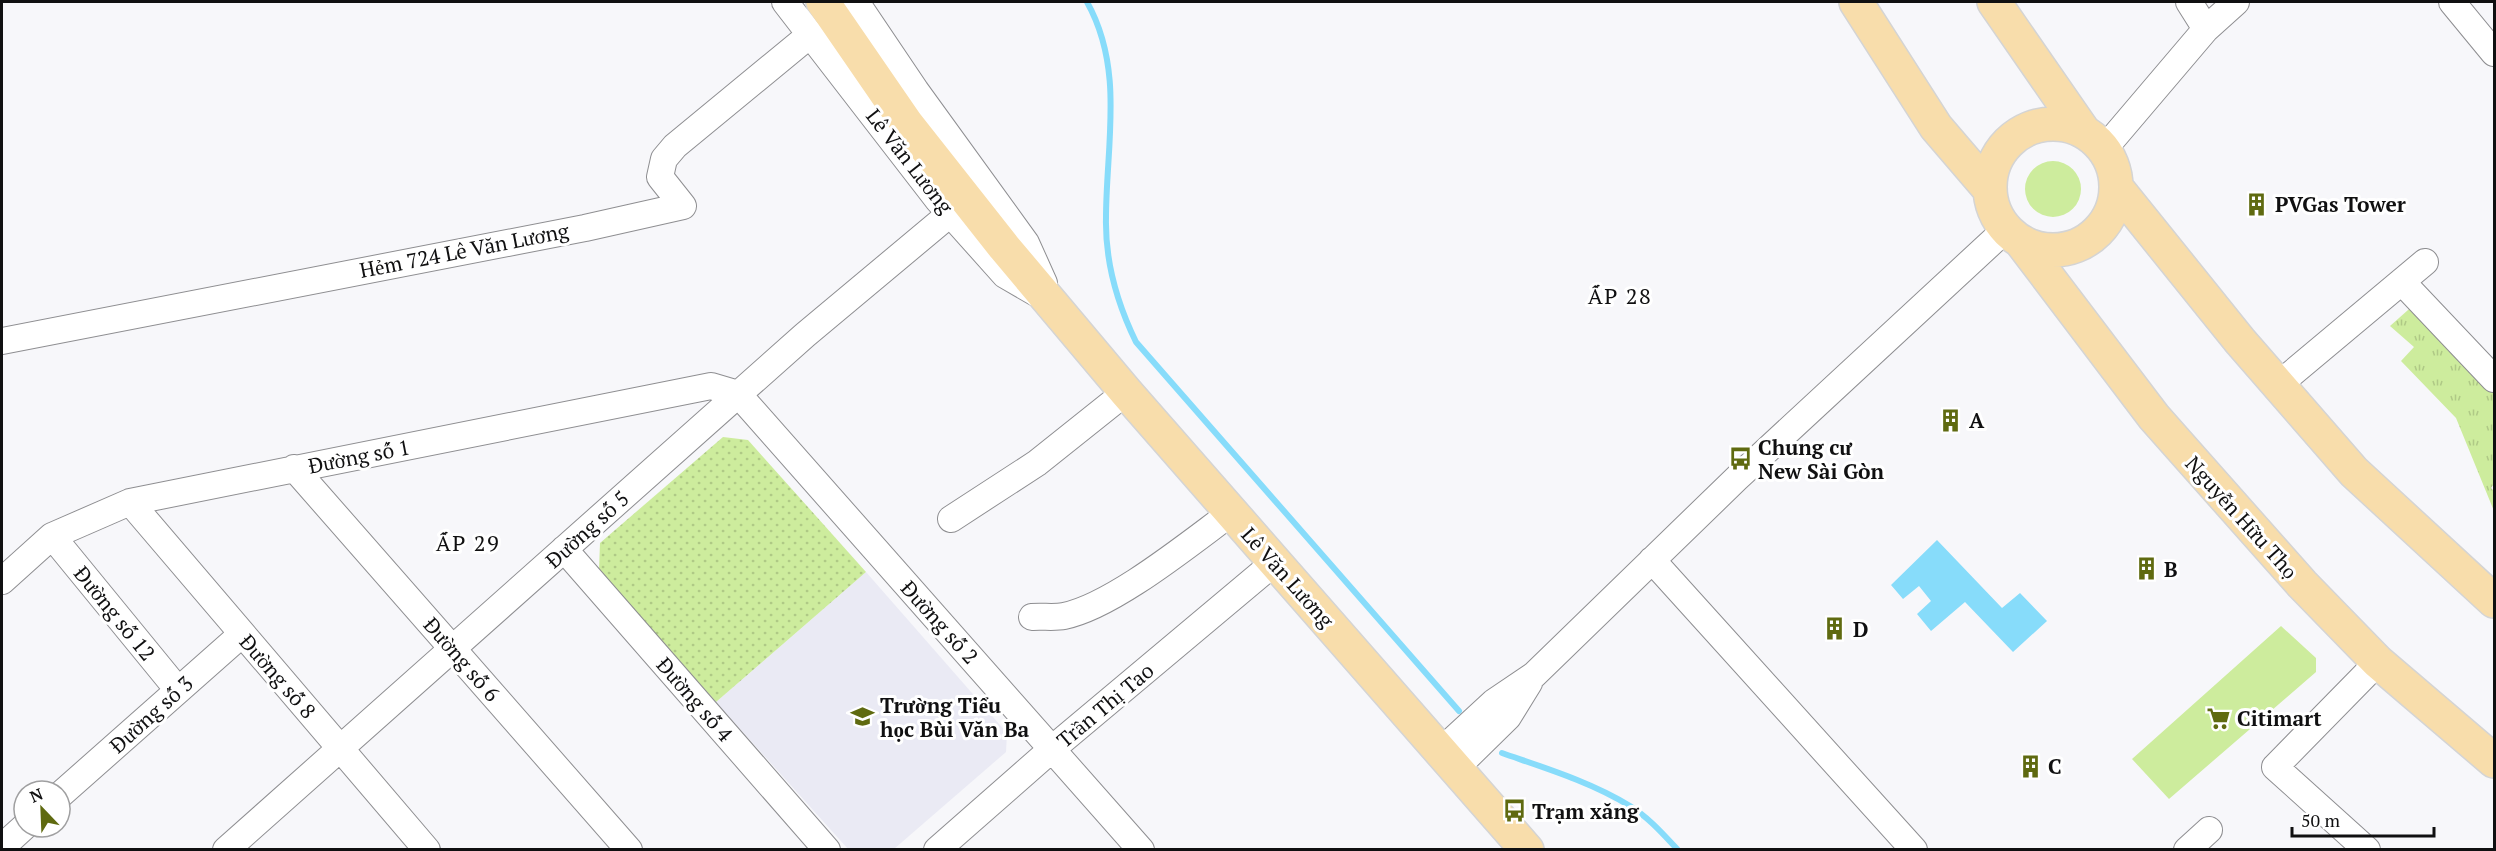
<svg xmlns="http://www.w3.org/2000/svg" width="2496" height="851" viewBox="0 0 2496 851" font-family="'PT Serif',serif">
  <defs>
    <pattern id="grass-dots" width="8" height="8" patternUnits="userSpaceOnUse" patternTransform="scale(1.5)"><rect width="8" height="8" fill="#cdec9d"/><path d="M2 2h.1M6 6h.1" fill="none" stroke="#afc986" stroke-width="1.8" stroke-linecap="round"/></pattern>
    <pattern id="park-tufts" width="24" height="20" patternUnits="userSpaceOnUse" patternTransform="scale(1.5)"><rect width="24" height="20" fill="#cdec9d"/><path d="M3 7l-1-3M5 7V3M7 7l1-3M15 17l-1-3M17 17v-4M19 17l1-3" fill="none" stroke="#afc986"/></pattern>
  </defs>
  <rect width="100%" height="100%" fill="#f7f7fa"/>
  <path fill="#eaeaf4" d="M866 572 1007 733 1006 752 894 849H848L716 702Z"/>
  <path fill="url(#grass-dots)" d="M723 437 748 440 866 572 716 702 599 570 600 543Z"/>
  <path fill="url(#park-tufts)" d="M2417 302 2494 390V484L2491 488 2494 491V511L2456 418 2401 361 2414 347 2390 326Z"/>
  <path fill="#cdec9d" d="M2025 189a28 28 0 1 1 56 0a28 28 0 1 1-56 0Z
    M2281 626 2316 658V672L2169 799 2132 759Z"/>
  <path fill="#87dcfa" d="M1937 540 2002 608 2020 593 2047 621 2013 652 1965 602 1931 631 1917 614 1931 601 1919 586 1903 599 1891 585Z"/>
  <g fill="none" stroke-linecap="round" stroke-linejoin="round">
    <path stroke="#87dcfa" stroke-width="6" d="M1087 2C1125 70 1106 145 1106 218 1105 263 1117 303 1136 342L1459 711
      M1502 753C1545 768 1591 782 1630 806 1648 817 1663 834 1678 850"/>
    <defs>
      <path id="minor" d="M785 2 938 200 1005 275 1036 293
        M856 2 916 91 1026 243 1044 283
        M2189 2 2206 29
        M2452 2 2494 53
        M2104 149 2206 29 2236 2
        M2403 283 2494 379
        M2 341 585 228 683 206 660 177 664 159 675 146 811 34
        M2278 385 2425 262
        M294 468 629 850
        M130 502 427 850
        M951 519 1037 463 1126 392
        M52 536 178 690
        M564 549 827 850
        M1652 560 1914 850
        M2 581 52 536 130 502 711 386 738 394 1141 850
        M1032 617C1042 616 1054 618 1064 616 1113 606 1190 543 1231 513
        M1442 750 1494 702 1534 675 1737 478 2006 229
        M1457 767 1508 717 1529 683
        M60 795 242 634
        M2 847 24 827
        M226 850 805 335 951 213
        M937 850 1052 749 1275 562
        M2187 850 2209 830
        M2367 850 2275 767 2378 662"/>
      <path id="major" d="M823 2 907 124 1004 247 1126 392 1527 850
        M1856 2 1936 127 1990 190
        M1994 2 2084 132
        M1990 187a63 63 0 1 1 126 0a63 63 0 1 1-126 0Z
        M2116 187 2240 341 2354 472 2494 601
        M2022 243 2154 417 2302 584 2378 662 2494 761"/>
    </defs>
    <use href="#minor" stroke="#8e8e91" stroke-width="28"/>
    <use href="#major" stroke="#d4d4d4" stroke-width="36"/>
    <use href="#minor" stroke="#fff" stroke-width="26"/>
    <use href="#major" stroke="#f8ddab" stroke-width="33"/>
  </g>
  <defs>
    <symbol id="building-bare" viewBox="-9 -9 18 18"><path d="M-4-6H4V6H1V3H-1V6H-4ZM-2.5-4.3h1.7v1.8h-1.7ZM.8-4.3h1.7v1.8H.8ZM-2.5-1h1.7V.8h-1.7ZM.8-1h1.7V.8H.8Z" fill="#5f6a10" stroke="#fff" stroke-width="2.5" paint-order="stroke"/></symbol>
    <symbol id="bus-bare" viewBox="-9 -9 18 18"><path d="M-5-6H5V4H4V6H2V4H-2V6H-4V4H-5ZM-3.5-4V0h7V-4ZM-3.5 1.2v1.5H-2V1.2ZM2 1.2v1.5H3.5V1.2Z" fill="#5f6a10" stroke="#fff" stroke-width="2.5" paint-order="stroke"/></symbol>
    <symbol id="school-bare" viewBox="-9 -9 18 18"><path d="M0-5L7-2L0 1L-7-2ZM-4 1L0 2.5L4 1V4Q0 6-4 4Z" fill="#5f6a10" stroke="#fff" stroke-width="2.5" paint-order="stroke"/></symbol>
    <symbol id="supermarket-bare" viewBox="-9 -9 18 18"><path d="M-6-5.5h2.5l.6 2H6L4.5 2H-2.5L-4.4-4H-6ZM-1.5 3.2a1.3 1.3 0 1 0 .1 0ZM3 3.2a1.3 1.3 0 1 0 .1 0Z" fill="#5f6a10" stroke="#fff" stroke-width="2.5" paint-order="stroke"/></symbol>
  </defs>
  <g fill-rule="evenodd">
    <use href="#building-bare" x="2240" y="188" width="33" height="33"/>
    <use href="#building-bare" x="1934" y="404" width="33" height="33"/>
    <use href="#bus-bare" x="1724" y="442" width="33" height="33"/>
    <use href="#building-bare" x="2130" y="552" width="33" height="33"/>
    <use href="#building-bare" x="1818" y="612" width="33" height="33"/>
    <use href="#school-bare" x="846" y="700" width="33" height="33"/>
    <use href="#supermarket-bare" x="2202" y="702" width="33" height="33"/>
    <use href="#building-bare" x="2014" y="750" width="33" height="33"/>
    <use href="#bus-bare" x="1498" y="794" width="33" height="33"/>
  </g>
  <g text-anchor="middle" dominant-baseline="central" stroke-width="6" stroke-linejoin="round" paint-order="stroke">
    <g font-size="21" fill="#101011" stroke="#fff">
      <text transform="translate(910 161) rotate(52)">Lê Văn Lương</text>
      <text transform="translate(464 250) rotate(-11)">Hẻm 724 Lê Văn Lương</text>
      <text transform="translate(359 456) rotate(-11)">Đường số 1</text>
      <text transform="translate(2242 517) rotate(48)">Nguyễn Hữu Thọ</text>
      <text transform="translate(587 529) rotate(-42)">Đường số 5</text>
      <text transform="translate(1288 577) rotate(48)">Lê Văn Lương</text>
      <text transform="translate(115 613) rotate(51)">Đường số 12</text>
      <text transform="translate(940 622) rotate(48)">Đường số 2</text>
      <text transform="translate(462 659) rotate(49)">Đường số 6</text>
      <text transform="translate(278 676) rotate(49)">Đường số 8</text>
      <text transform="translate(695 699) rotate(49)">Đường số 4</text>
      <text transform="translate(1105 705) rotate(-40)">Trần Thị Tao</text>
      <text transform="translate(151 714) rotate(-42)">Đường số 3</text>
    </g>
    <g font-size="21" font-weight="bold" fill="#101011" stroke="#fff" text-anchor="start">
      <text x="2275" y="204">PVGas Tower</text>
      <text x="1969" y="420">A</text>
      <text x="1758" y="447">Chung cư<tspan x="1758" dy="24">New Sài Gòn</tspan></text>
      <text x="2164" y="569">B</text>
      <text x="1853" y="629">D</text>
      <text x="880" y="705">Trường Tiểu<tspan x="880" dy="24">học Bùi Văn Ba</tspan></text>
      <text x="2237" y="718">Citimart</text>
      <text x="2048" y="766">C</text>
      <text x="1532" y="811">Trạm xăng</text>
    </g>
    <g font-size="22" letter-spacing="1.5" fill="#101011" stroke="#fff">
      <text x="1620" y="295">ẤP 28</text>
      <text x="468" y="542">ẤP 29</text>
    </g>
  </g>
  <rect width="2496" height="851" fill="none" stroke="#101011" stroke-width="6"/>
  <g transform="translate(42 809) rotate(337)"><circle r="28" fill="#ffffff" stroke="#9f9fa0" stroke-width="1.5"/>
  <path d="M0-4.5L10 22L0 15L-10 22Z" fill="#5f6a10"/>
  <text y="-9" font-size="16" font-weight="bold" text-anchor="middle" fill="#101011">N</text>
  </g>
  <path d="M2292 827v9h142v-9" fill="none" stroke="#101011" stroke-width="3"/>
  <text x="2301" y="827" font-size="18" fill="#101011" stroke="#ffffff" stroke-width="4.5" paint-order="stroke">50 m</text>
</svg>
